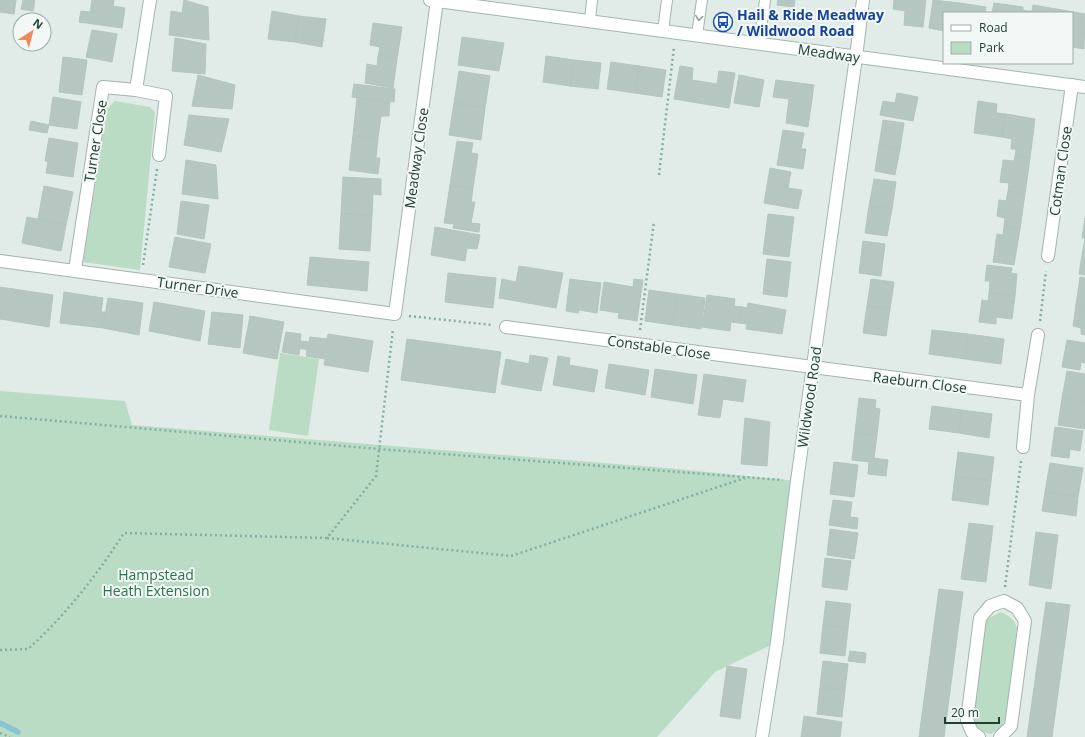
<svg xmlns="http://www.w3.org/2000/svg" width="1085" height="737" viewBox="0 0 1085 737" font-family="'Open Sans',sans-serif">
  <rect width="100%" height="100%" fill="#e1ebe7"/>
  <path fill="#badcc5" d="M115 101 150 107 155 112 140 270 83 262 107 109Z
    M280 353 319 359 308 436 269 430Z
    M0 391 125 401 132 425 667 468 797 481 777 642 715 672 657 737H0Z
    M1001 612C1010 616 1014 619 1017 628L1007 715 1001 728 991 734 979 731 972 718 984 624 989 618Z"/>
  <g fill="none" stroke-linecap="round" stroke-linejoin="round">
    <path stroke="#89c2d0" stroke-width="5.5" d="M0 723 18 732"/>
  </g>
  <path fill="#b6c6c0" stroke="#b4c5bf" d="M0 0H16L14 14 0 12Z
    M23 0H35L33 11 21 9Z
    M92 0H114L113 6 125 8 122 28 79 22 81 11 90 12Z
    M184 0 208 7 209 40 169 35 171 11 182 13Z
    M778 0H795L794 7 777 5Z
    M894 0H926L923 27 904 25 905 11 893 9Z
    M933 0 960 3 958 13H944V31L929 28Z
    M960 3 986 7 985 13H958Z
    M994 3 1023 7V10L1027 11V13H992Z
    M1033 5 1062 10 1061 13H1027V11H1032Z
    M1062 10 1085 14 1084 49 1072 47V13H1061Z
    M272 11 299 16 295 42 268 39Z
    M299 16 326 19 322 47 295 42Z
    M373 23 402 27 397 59 378 56 380 47 370 45Z
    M92 30 117 34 112 62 86 57Z
    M462 37 504 43 499 71 458 65Z
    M175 38 206 44 205 74 172 71Z
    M378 56 397 59 393 88 365 83 367 64 377 66Z
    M546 56 574 60 570 86 543 82Z
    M63 57 87 60 82 95 59 92Z
    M574 60 601 63 598 89 570 86Z
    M611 62 639 66 635 93 607 89Z
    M639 66 666 70 662 97 635 93Z
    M680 66 693 68 692 80 717 84 719 71 735 73 729 108 674 99Z
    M459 71 490 76 485 108 454 103Z
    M198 75 235 85 232 109 192 106Z
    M739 75 764 80 759 107 734 103Z
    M776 80 814 85 808 127 786 123 789 99 773 97Z
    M354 84 395 89 394 102 352 97Z
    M897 93 918 97 913 121 880 115 883 101 895 103Z
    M53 97 81 102 77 129 49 125Z
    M357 98 390 102 389 116H381L378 138 353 135Z
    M978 101 997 104 996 113 1006 114 1002 137 974 133Z
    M454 103 485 108 481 140 449 135Z
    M1006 114 1035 119 1030 158 1015 156 1016 149H1011L1012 139 1002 137Z
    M189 115 229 119 221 152 184 145Z
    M883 120 904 123 900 149 879 145Z
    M31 121 49 125 47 133 29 130Z
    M783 130 804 133 801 149H806L803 169 777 165Z
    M353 135 378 138 376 158H380L378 174 349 170Z
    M49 138 78 143 73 177 46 173 48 162 45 161Z
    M457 141 473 143 471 153 478 154 473 188 450 185Z
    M879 145 900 149 895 175 875 171Z
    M1015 156 1030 158 1025 194 1008 191 1009 183 1000 182 1003 160 1014 161Z
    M186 160 216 165 218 199 182 194Z
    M770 168 791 172 788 188 802 190 798 209 764 203Z
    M343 177 381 179V195L373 194 372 215 341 214Z
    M874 179 896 182 892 209 869 206Z
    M450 185 473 188 471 202H475L471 223 480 224 479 232 453 228 454 224 444 223Z
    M44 186 73 192 66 225 38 219Z
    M1008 191 1025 194 1020 229 1004 227 1005 218 997 216 999 200 1006 201Z
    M181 201 209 205 204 239 177 234Z
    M869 206 892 209 887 236 865 233Z
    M341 214 372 215 370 251 339 249Z
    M768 214 794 217 789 257 763 254Z
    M27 217 66 225 61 251 22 243Z
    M1085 218V238H1082Z
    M435 227 480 235 477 249 467 248 465 261 431 255Z
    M1004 227 1020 229 1014 265 993 262 997 234 1003 235Z
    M175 237 211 244 205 273 169 267Z
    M1085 238V275L1079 274Z
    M863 241 885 244 881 276 859 273Z
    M310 257 369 262 367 291 307 285Z
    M767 259 791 262 787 297 763 294Z
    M987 265 1012 268 1011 273 1017 274 1015 296 989 293 990 281H985Z
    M519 266 563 273 556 308 499 298 502 279 516 282Z
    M448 273 496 278 493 308 445 302Z
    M1080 277 1085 278V307L1076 305Z
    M570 279 601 283 597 313 579 310 578 313 566 311Z
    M634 279 643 280 637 321 618 318 619 313 600 310 604 282 633 287Z
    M871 279 894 282 890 309 867 306Z
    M0 287 53 295 49 327 0 319Z
    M649 290 677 294 673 325 645 321Z
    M64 292 103 298 101 312H105L103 328 60 323Z
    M989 293 1015 296 1012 319 996 317V324L979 322 982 300 988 301Z
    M677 294 705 298 701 329 673 325Z
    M707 295 735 299 734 306 742 307 739 323 731 322 730 331 702 327Z
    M108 298 143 303 139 335 103 328Z
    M154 302 205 311 200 341 149 331Z
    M748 303 786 310 782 334 746 329 747 324 739 323 742 307 747 308Z
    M1076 305 1085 307V335L1081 334V328L1073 326Z
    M867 306 890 309 886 336 863 333Z
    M212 312 243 315 240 348 208 344Z
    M250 316 284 322 277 359 243 353Z
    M932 330 968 334 965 359 929 354Z
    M286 332 301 334 300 341 309 342 310 337 327 339 328 334 373 341 368 372 324 365 325 359 306 356 307 350 300 348 299 355 282 352Z
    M968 334 1004 339 1001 364 965 359Z
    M407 339 501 352 495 393 401 380Z
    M1067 340 1085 343V363L1081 362 1080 370 1062 367Z
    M530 355 548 358 541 391 501 384 506 359 529 364Z
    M558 356 570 358 569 365 598 370 594 392 553 385Z
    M609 364 649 370 645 395 605 388Z
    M655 369 697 375 693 404 651 397Z
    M1067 371 1085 374V401L1062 398Z
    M704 374 746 380 743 402 723 399 720 418 698 415Z
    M859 398 876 400 875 408 880 409 877 435 855 433Z
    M1062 398 1085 401V429L1058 425Z
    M932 406 962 410 959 433 929 429Z
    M962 410 992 414 989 438 959 433Z
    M745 418 770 422 767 466 741 464Z
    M1055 427 1083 431 1080 451 1070 449 1069 458 1051 456Z
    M855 433 877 435 874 458 888 460 886 476 868 474 869 462 852 460Z
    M958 452 994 457 991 481 955 476Z
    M834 462 858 465 854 497 830 494Z
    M1050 463 1083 468 1078 497 1045 492Z
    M955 476 991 481 988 505 952 500Z
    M1045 492 1078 497 1076 516 1042 511Z
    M833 500 852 502 850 517 858 518 857 529 829 525Z
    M969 523 993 526 986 582 961 579Z
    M830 529 858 533 854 559 827 555Z
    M1036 532 1058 535 1051 589 1029 585Z
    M825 558 851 561 847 590 822 587Z
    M939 589 963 592 944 737H919Z
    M826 601 851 604 848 628 823 625Z
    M1046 602 1070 605 1052 737H1027Z
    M823 625 848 628 845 656 820 653Z
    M850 651 866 653 865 663 848 661Z
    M823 661 848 664 845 690 820 687Z
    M727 666 747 669 740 719 720 716Z
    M820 687 845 690 842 717 817 714Z
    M804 716 842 722 840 737H801Z"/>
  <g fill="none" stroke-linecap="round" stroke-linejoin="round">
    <defs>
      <path id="lane" d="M590 21 592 0
        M663 31 667 0
        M697 35 702 0
        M759 44 765 0"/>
      <path id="street" d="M856 57 863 0
        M136 90 166 96 159 155
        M1048 256 1072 85
        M0 261 395 314 437 0
        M75 270 103 87 136 90 150 0
        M506 327 1028 395
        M1023 447 1028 395 1038 335
        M979 737 972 732 967 720 980 618 990 606 1004 601 1017 608 1025 621 1011 726 1000 737"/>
      <path id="secondary" d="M430 0 1085 87
        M762 737 777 642 797 481 856 57"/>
    </defs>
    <use href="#lane" stroke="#a4b3ae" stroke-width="12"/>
    <use href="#street" stroke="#a4b3ae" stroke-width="14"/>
    <use href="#secondary" stroke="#a0b7b0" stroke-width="14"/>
    <path stroke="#82afa3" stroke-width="2.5" stroke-dasharray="2 3" stroke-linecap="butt" d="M659 175 674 47
      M143 265 157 169
      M409 316 492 325
      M1040 321 1046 271
      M640 330 654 221
      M0 416 378 449 783 480
      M327 538 511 556 745 478
      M1005 587 1021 461
      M0 650 28 649C65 616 97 575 124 533L327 538 376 476 393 329
      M0 733 10 737"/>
    <use href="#lane" stroke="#fff" stroke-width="10"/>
    <use href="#street" stroke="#fff" stroke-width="12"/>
    <use href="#secondary" stroke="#fff" stroke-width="12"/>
  </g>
  <defs><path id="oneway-chevron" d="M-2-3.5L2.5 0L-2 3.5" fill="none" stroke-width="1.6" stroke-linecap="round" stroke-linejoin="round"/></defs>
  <use stroke="#909e9a" href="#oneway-chevron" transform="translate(699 18) rotate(98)"/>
  <defs>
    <symbol id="bus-ring" viewBox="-11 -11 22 22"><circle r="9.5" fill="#f1f8f5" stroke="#1a4fb4" stroke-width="1.5"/><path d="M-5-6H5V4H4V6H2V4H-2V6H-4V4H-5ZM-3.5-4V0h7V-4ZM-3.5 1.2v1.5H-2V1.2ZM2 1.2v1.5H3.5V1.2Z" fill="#1a4fb4"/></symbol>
  </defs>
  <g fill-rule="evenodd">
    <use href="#bus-ring" x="712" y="11" width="22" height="22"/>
  </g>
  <g text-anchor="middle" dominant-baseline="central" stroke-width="4" stroke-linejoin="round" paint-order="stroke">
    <g font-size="14" font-weight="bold" fill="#164399" stroke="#f1f8f5" text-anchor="start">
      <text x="737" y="14">Hail &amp; Ride Meadway<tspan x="737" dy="16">/ Wildwood Road</tspan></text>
    </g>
    <g font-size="14" fill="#223c36" stroke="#f1f8f5">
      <text transform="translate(829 53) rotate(8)">Meadway</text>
      <text transform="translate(95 141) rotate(-81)">Turner Close</text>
      <text transform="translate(416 158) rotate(-82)">Meadway Close</text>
      <text transform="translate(1060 171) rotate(-82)">Cotman Close</text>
      <text transform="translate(198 287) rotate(8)">Turner Drive</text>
      <text transform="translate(659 347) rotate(8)">Constable Close</text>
      <text transform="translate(920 382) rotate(7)">Raeburn Close</text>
      <text transform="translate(809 397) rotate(-82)">Wildwood Road</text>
    </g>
    <g font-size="14" fill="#2c724b" stroke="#f1f8f5">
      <text x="156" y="574">Hampstead<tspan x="156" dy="16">Heath Extension</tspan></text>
    </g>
  </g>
  <rect x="943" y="12" width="130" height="52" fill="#f1f8f5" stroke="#9eada9"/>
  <rect x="951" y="25" width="20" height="6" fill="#ffffff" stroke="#9eada9"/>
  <text x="979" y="32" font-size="12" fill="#223c36">Road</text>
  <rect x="951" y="42" width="20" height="12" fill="#badcc5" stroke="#9eada9"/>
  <text x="979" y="52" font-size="12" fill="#223c36">Park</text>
  <g transform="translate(32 32) rotate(36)"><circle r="19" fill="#f1f8f5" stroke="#9eada9"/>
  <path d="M0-3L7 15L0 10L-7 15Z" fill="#f0865a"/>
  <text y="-6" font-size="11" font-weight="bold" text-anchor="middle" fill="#223c36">N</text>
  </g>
  <path d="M945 717v6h54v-6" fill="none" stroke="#223c36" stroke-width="2"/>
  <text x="951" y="717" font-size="12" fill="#223c36" stroke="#f1f8f5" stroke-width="3" paint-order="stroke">20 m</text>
</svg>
